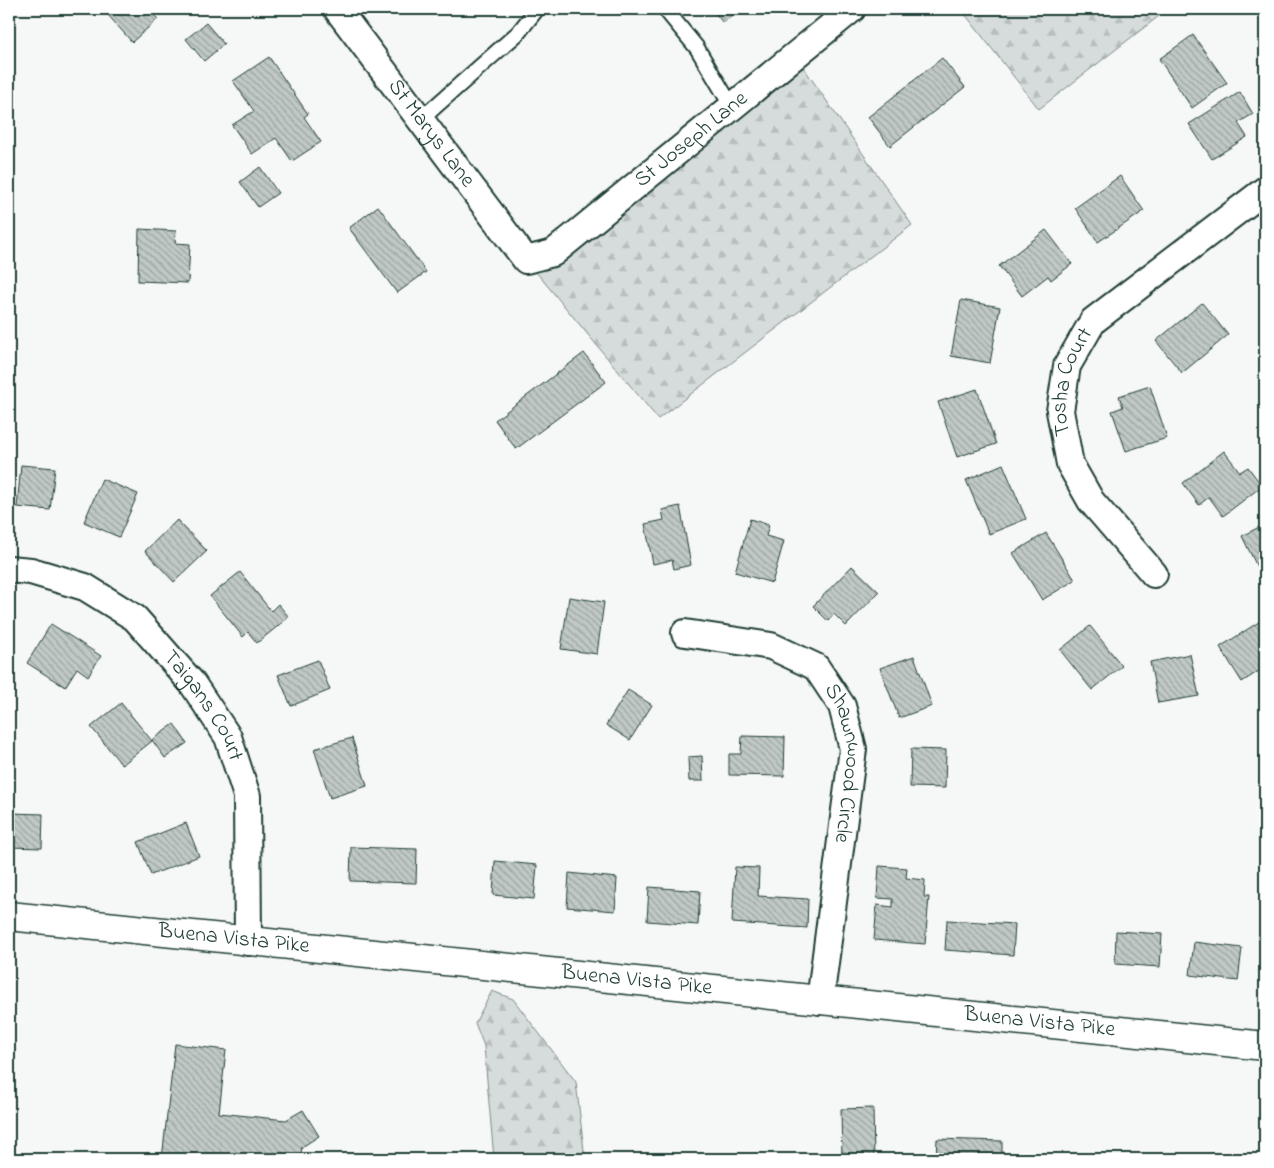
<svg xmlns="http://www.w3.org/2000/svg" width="1274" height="1168" viewBox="0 0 1274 1168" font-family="'Indie Flower',sans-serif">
  <defs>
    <pattern id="forest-firs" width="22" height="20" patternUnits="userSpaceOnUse" patternTransform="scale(1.25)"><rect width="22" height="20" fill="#d6dcdb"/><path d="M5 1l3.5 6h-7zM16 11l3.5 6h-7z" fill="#b7bebd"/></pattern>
    <pattern id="building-back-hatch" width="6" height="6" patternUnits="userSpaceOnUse" patternTransform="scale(1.25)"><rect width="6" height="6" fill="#c0c9c6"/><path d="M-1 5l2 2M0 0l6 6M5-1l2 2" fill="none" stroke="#9ba4a2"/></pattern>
  </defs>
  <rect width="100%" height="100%" fill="#f6f7f7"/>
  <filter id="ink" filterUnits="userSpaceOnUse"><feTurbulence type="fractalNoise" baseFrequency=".02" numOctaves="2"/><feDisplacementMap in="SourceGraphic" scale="10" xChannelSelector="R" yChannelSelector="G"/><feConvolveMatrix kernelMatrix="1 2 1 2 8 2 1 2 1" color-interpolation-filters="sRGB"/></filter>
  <g filter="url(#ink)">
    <path fill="url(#forest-firs)" stroke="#7a8c88" d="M961 9H1168L1039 109Z
      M795 55 912 225 658 419 526 260Z
      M492 991 513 999 576 1082 585 1159H494L484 1046 475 1023Z"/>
    <path fill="url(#building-back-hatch)" stroke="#1f3d34" d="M115 9H148L158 19 132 42 108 15Z
      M712 9H741L723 23Z
      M206 23 224 44 204 61 186 39Z
      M1193 35 1227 83 1192 108 1159 59Z
      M269 57 308 114 304 117 321 142 292 161 276 138 252 154 232 125 254 111 233 81Z
      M942 58 965 87 890 146 868 117Z
      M1240 92 1253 114 1238 123 1247 137 1212 159 1189 124Z
      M260 167 278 193 258 207 240 182Z
      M1120 176 1144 211 1098 242 1075 208Z
      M378 206 426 272 397 293 349 228Z
      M139 229 176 231 175 243 190 244 188 283 138 281Z
      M1046 230 1072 264 1051 280 1048 276 1022 296 999 266Z
      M961 300 1000 307 990 363 951 356Z
      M1202 303 1228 335 1182 373 1156 341Z
      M584 353 606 382 516 449 495 420Z
      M1150 386 1167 438 1126 451 1112 411 1123 407 1119 396Z
      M977 389 996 444 957 457 938 402Z
      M1224 451 1240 472 1248 467 1262 486 1223 516 1209 497 1199 505 1183 483Z
      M1003 464 1026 519 989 534 966 480Z
      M21 465 55 468 50 510 17 507Z
      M102 479 138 494 119 537 84 522Z
      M680 506 691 565 674 569 672 560 653 564 645 524 664 520 662 510Z
      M750 519 769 525 766 536 784 541 772 583 735 572Z
      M177 520 207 551 174 582 145 551Z
      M1265 524V583L1242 536Z
      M1046 533 1075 580 1042 600 1013 553Z
      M852 566 879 592 846 626 834 614 828 621 813 606Z
      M240 572 271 611 278 604 289 617 257 643 248 632 243 637 210 596Z
      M569 597 604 602 597 654 561 649Z
      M1265 618V667L1242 682 1220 647Z
      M51 624 101 656 88 676 77 668 65 687 27 663Z
      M1090 626 1122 666 1092 690 1060 650Z
      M1190 654 1199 696 1158 703 1150 662Z
      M914 656 932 706 899 718 880 668Z
      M318 660 330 690 291 706 278 675Z
      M628 690 652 705 630 740 606 725Z
      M121 703 152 741 122 765 91 727Z
      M174 724 187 743 165 758 152 740Z
      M742 736 785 737 784 776 729 775V754H741Z
      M352 738 367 786 330 798 314 749Z
      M911 749 946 750 945 788 910 787Z
      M702 756 703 781H689L688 757Z
      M9 813 43 814 42 848 9 847Z
      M186 823 199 856 151 875 138 842Z
      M351 847 417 849 416 883 350 881Z
      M495 861 537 865 534 899 493 895Z
      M879 866 907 868 906 878 925 880 924 897H929L925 944 874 940 877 905 893 907V899L877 898Z
      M735 867 759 868 758 896 808 899 807 928 732 923Z
      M569 873 617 878 615 911 567 907Z
      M649 887 700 891 698 925 647 921Z
      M947 920 1015 924 1013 955 945 950Z
      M1116 931 1162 934 1160 967 1115 964Z
      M1194 942 1242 948 1238 981 1190 975Z
      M175 1044 226 1050 219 1113 286 1120 303 1110 319 1136 302 1147 300 1159H162Z
      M873 1108 874 1159H842L841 1109Z
      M937 1139 1002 1141V1159H936Z"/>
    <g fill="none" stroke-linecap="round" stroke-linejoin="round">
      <defs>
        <path id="service" d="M665 9 697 48 732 107
          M420 120 518 33 537 9"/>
        <g id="minor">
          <path id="s1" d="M337 9 526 260 553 253 852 9"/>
          <path id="s2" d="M9 569 31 571 85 587 135 618 192 683 228 737 247 796 248 942"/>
          <path id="s3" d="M1154 574 1091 501 1070 464 1060 411 1067 366 1093 321 1265 190"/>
          <path id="s4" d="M685 633 771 646 816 667 842 706 853 749 820 1001"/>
        </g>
        <g id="secondary">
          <path id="s5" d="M9 916 1265 1046"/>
        </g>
      </defs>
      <use href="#service" stroke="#1f3d34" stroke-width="18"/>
      <use href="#minor" stroke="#1f3d34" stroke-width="30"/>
      <use href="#secondary" stroke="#1f3d34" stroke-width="31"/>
      <use href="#service" stroke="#fff" stroke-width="14"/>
      <use href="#minor" stroke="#fff" stroke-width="26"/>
      <use href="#secondary" stroke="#fff" stroke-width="28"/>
    </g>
  </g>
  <g text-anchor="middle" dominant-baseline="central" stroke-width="5" stroke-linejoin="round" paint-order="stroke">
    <g font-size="22" fill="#1f3d34" stroke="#fff">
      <text stroke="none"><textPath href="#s1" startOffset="156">St Marys Lane</textPath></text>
      <text stroke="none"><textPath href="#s1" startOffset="521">St Joseph Lane</textPath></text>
      <text stroke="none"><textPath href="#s3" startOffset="224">Tosha Court</textPath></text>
      <text stroke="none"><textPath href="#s2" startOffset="249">Taigans Court</textPath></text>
      <text stroke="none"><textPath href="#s4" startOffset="241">Shawnwood Circle</textPath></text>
      <text stroke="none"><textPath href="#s5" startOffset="226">Buena Vista Pike</textPath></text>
      <text stroke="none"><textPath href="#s5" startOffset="631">Buena Vista Pike</textPath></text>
      <text stroke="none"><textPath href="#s5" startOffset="1036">Buena Vista Pike</textPath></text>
    </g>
  </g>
  <rect width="1274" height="1168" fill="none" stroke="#fff" stroke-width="30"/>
  <rect x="15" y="15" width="1244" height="1138" fill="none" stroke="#1f3d34" stroke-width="2" filter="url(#ink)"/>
</svg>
